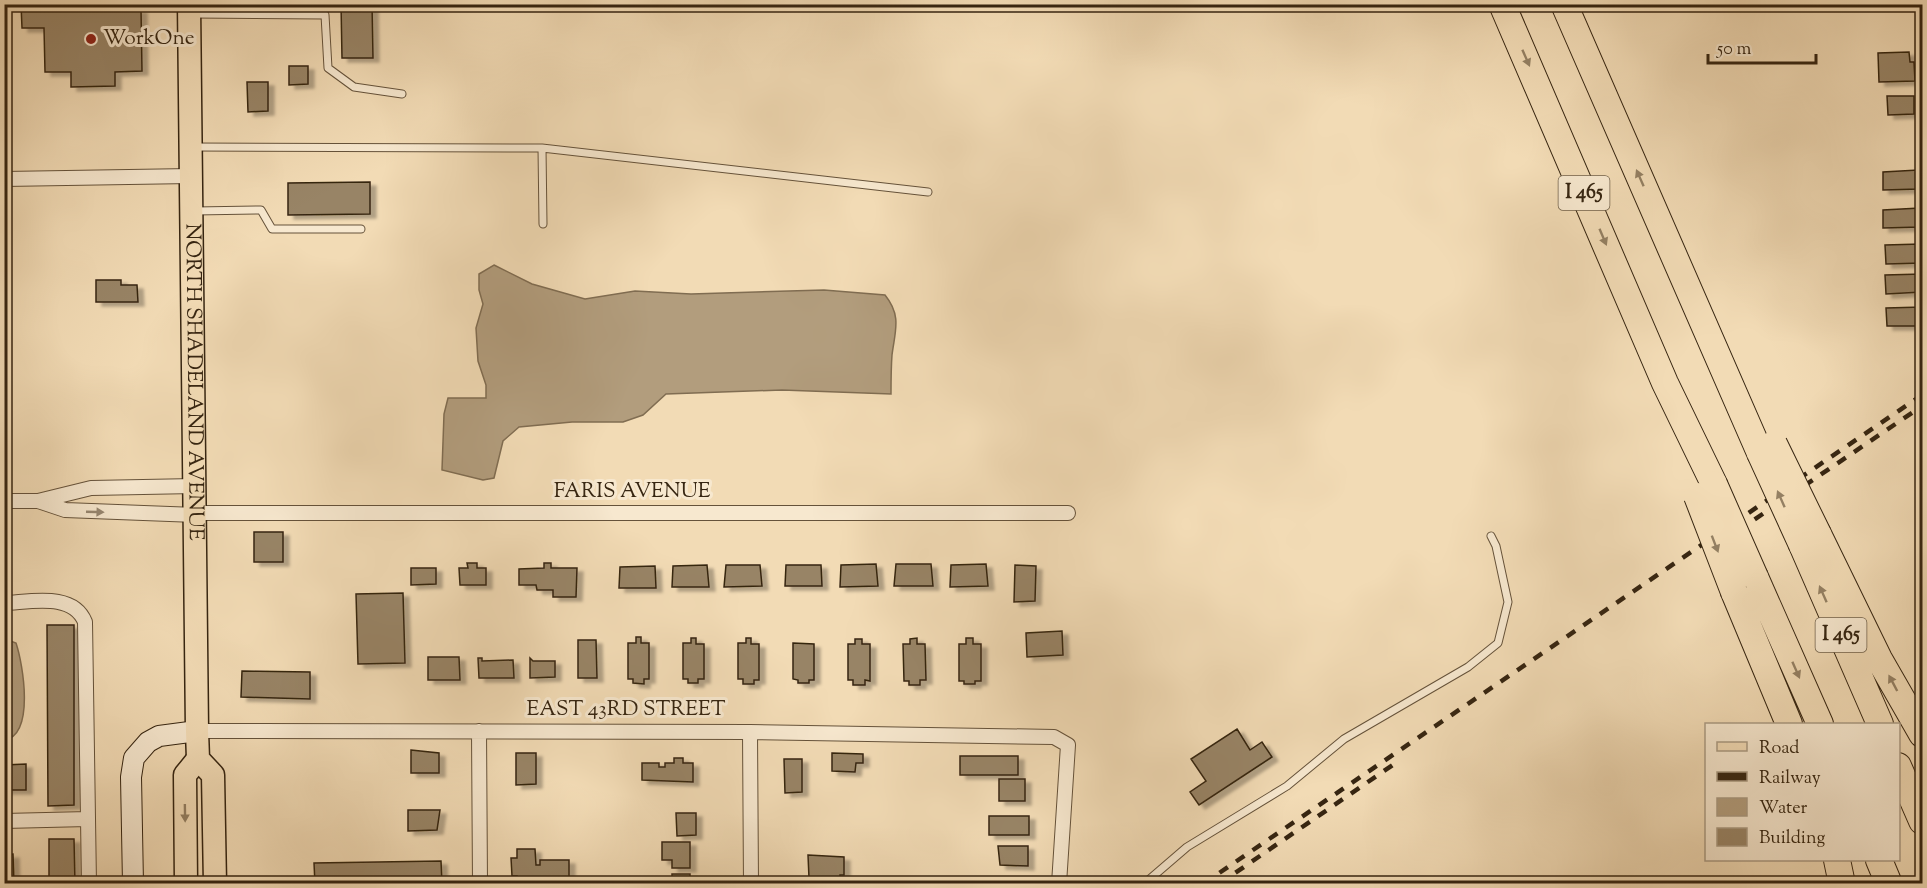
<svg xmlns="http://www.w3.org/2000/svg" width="1927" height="888" viewBox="0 0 1927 888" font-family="'Sorts Mill Goudy',serif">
  <defs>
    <filter id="shadow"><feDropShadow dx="6" dy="4" stdDeviation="1.5" flood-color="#0004"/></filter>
  </defs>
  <rect width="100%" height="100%" fill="#f2dbb5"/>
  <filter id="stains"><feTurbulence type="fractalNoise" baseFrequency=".00333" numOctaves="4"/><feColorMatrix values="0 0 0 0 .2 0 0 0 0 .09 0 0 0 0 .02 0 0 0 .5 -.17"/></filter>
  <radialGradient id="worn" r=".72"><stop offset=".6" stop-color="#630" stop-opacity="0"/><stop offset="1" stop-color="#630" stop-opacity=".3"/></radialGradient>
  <path fill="#b29d7d" stroke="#806d52" stroke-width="1.5" d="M494 265 532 284 585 299 635 291 691 294 824 290 885 295C902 316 895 331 892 355 891 368 891 381 891 394L782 390 666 394 643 415 623 422H572L519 427 503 441 494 478 483 480 442 470 444 414 448 398H486V385L478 361 476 328 483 304 479 290V274Z
    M5 639 16 643C23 664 35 734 5 740Z"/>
  <path fill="#988466" stroke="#362511" stroke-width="1.5" filter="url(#shadow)" d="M21 4H118V9H141L142 71 115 72V86L71 87V72H45L44 28H22Z
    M341 4H372L373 58H342Z
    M1909 52 1910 62H1914L1915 81 1879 82 1878 53Z
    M289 66H308V84L289 85Z
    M247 82H268V111L248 112Z
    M1887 96H1914V114L1888 115Z
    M1918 170 1919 189 1883 190V172Z
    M370 182V214L288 215V183Z
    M1920 208 1922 210 1920 227 1883 228V210Z
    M1921 244 1922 263 1886 264 1885 245Z
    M1922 274V292L1886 294 1885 275Z
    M96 280H121V285H137L138 302H96Z
    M1922 307V326H1887L1886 308Z
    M254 532H283V562H254Z
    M467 563H477V568H486V585H460L459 568H468Z
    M544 563H551V568H577L576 597H553V590H537L536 585H519V569L544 568Z
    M876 564 878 586 840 587 841 565Z
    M896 564H931L933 586H894Z
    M986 564 988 586 950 587 951 565Z
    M707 565 709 587H672L673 566Z
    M726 565H760L762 586 724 587Z
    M786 565H821L822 586H785Z
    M1015 565 1036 566 1035 601 1014 602Z
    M655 566 656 588H619L620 567Z
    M411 568H436V584L411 585Z
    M403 593 405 663 358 664 356 594Z
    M47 625H74V805L48 806Z
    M1062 631 1063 655 1027 657 1026 633Z
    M636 637H641V643H649V679H644V684L633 683V679H628V643H636Z
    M691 638H696V644H704V679H698V683H688V679H683V643H691Z
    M746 638H751V644H759V680H754V684H743V679H738V643H746Z
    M917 638V644H925L926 680H920V685H909V681H904L903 644H910V639Z
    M966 638H973V644H981V681H975V684H964V681H959V644H966Z
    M855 639H862V644H870V681L865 680V685H853V680H848V644H855Z
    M578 640H596L597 678H578Z
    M793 643 814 644V680H809V683H798V680L793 679Z
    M428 657H459L460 680H428Z
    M478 658H482V661L513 660 514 678H479Z
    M530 658 533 661H555V677L530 678Z
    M242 671 310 672V699L241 697Z
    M1237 729 1250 750 1262 742 1272 757 1199 805 1190 792 1206 781 1191 759Z
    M411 750 439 753V773H411Z
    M516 753H536V784L516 785Z
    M832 753 863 754V763H856L855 772 832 771Z
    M960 756H1018V775H960Z
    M674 758H683V763H693V782L642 780V763H659V767H665V763H674Z
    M784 759H802V792L785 793Z
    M26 764V790H4V765Z
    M999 779H1025V801H999Z
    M408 810H440L437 830 408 831Z
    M676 813H696V835L677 836Z
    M989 816H1029V835H989Z
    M49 839H74L75 884H49Z
    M662 842H690V868H672V860H662Z
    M998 846H1028V866L1000 865Z
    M517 849H535L536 865H540V860H569V880L536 878V884H517V876H512L511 858H517Z
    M13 854 14 883H4V855Z
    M808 855 844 857V875H840V884H805V878H809Z
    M441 861 442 884H315L314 863Z
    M672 874H690V884H662L672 882Z"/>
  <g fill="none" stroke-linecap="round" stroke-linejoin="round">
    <defs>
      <path id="lane" d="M192 14 325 15 328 68 354 87 402 94
        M193 147 542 148 928 192
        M542 148 543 224
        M195 211 261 210 272 229H361
        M1144 884 1187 847 1287 786 1344 739 1468 667 1498 643 1508 602 1496 546 1491 536"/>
      <path id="street" d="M4 179 191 176
        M4 501H38L91 488 195 486
        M38 501 65 510 196 515
        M196 513H1068
        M4 603C31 602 73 592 85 622L89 884
        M197 731 750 732 1054 737 1068 745 1059 884
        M479 731 480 884
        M750 732 751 884
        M4 821 88 819"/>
      <path id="secondary" d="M133 884 131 777 134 758 148 742 159 736 197 731"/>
      <g id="primary">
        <path id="s1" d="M189 4 197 731 198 759 213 775 215 884"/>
        <path d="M186 884 185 775 198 759"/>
      </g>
      <path id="highway" d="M1502 4 1665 383 1714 484
        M1564 4 1760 453
        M1818 534 1879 659 1922 734
        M1802 545 1880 724
        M1755 577 1820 724
        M1734 592 1789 724
        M1898 766 1922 821
        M1837 860 1842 884
        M1879 860 1889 884"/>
    </defs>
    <use href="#lane" stroke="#65523a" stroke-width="9"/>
    <use href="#street" stroke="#65523a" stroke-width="16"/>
    <use href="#secondary" stroke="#362511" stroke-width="22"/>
    <use href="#primary" stroke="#362511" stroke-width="25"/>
    <use href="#highway" stroke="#362511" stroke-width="28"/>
    <use href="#lane" stroke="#f7e8cf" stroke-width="7"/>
    <use href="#street" stroke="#f7e8cf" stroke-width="14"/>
    <use href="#secondary" stroke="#f7e8cf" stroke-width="20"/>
    <use href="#primary" stroke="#f2dbb5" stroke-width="22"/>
    <use href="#highway" stroke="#f2dbb5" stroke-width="26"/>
    <path stroke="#362511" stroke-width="4.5" stroke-dasharray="10 10" stroke-linecap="butt" d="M1705 553 1922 406
      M1203 884 1922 395
      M1219 884 1400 760"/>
    <defs>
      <path id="highway-bridge" d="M1774 444 1818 534
        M1760 453 1802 545
        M1714 484 1755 577
        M1697 496 1734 592"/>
    </defs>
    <use href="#highway-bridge" stroke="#362511" stroke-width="28" stroke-linecap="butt"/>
    <use href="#highway-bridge" stroke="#f2dbb5" stroke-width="26"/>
  </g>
  <defs><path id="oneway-solid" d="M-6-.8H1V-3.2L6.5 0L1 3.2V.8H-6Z" transform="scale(1.5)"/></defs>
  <g fill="#948063">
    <use href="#oneway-solid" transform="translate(1526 58) rotate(66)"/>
    <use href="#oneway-solid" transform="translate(1640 178) rotate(-114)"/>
    <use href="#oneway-solid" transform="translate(1603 237) rotate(67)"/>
    <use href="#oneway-solid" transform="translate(1781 499) rotate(-114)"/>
    <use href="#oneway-solid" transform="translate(1715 544) rotate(69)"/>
    <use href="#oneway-solid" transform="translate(1823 594) rotate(-114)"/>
    <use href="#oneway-solid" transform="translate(1796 670) rotate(66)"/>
    <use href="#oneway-solid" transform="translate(1893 683) rotate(-118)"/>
    <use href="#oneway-solid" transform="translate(185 813) rotate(89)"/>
  </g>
  <use fill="#968670" href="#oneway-solid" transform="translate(95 512) rotate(2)"/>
  <circle fill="#8f2418" stroke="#f7e8cf" stroke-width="2" cx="91" cy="39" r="6"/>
  <g text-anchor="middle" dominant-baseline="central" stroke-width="6" stroke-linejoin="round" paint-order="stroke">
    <g fill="#f7e8cf" stroke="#70604a" stroke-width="1.5">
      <rect x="1558.5" y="176" width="51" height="34" rx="4.5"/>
      <rect x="1815.5" y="618" width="51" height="34" rx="4.5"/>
    </g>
    <g font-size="20" font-weight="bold" fill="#362511">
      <text x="1584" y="193">I 465</text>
      <text x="1841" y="635">I 465</text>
    </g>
    <g font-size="21" fill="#362511" stroke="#f7e8cf" text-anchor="start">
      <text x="103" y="39">WorkOne</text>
    </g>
    <g font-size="21" fill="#362511" stroke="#f7e8cf">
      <text stroke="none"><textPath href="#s1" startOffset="378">NORTH SHADELAND AVENUE</textPath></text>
      <text x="632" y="492">FARIS AVENUE</text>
      <text x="626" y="710">EAST 43RD STREET</text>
    </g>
  </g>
  <rect width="1927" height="888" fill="none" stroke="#f2dbb5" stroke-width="24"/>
  <rect x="6" y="6" width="1915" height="876" fill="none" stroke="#362511" stroke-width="3"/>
  <rect x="12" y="12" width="1903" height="864" fill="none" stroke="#362511" stroke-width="1.5"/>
  <rect x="1705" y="723" width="195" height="138" fill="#f7e8cf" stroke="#aa9a83" stroke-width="1.5"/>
  <rect x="1717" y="742" width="30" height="9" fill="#f2dbb5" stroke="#aa9a83" stroke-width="1.5"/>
  <text x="1759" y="753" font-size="18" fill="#362511">Road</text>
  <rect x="1717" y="772" width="30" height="9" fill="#362511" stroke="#aa9a83" stroke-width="1.5"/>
  <text x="1759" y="783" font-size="18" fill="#362511">Railway</text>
  <rect x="1717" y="798" width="30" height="18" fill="#b29d7d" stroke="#aa9a83" stroke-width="1.5"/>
  <text x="1759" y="813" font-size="18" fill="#362511">Water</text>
  <rect x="1717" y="828" width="30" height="18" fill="#988466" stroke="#aa9a83" stroke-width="1.5"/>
  <text x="1759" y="843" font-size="18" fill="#362511">Building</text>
  <path d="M1708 54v9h108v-9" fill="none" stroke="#362511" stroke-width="3"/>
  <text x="1717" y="54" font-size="18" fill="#362511" stroke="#f7e8cf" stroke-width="4.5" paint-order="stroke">50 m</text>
  <rect width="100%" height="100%" filter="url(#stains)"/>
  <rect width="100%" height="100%" fill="url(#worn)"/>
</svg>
